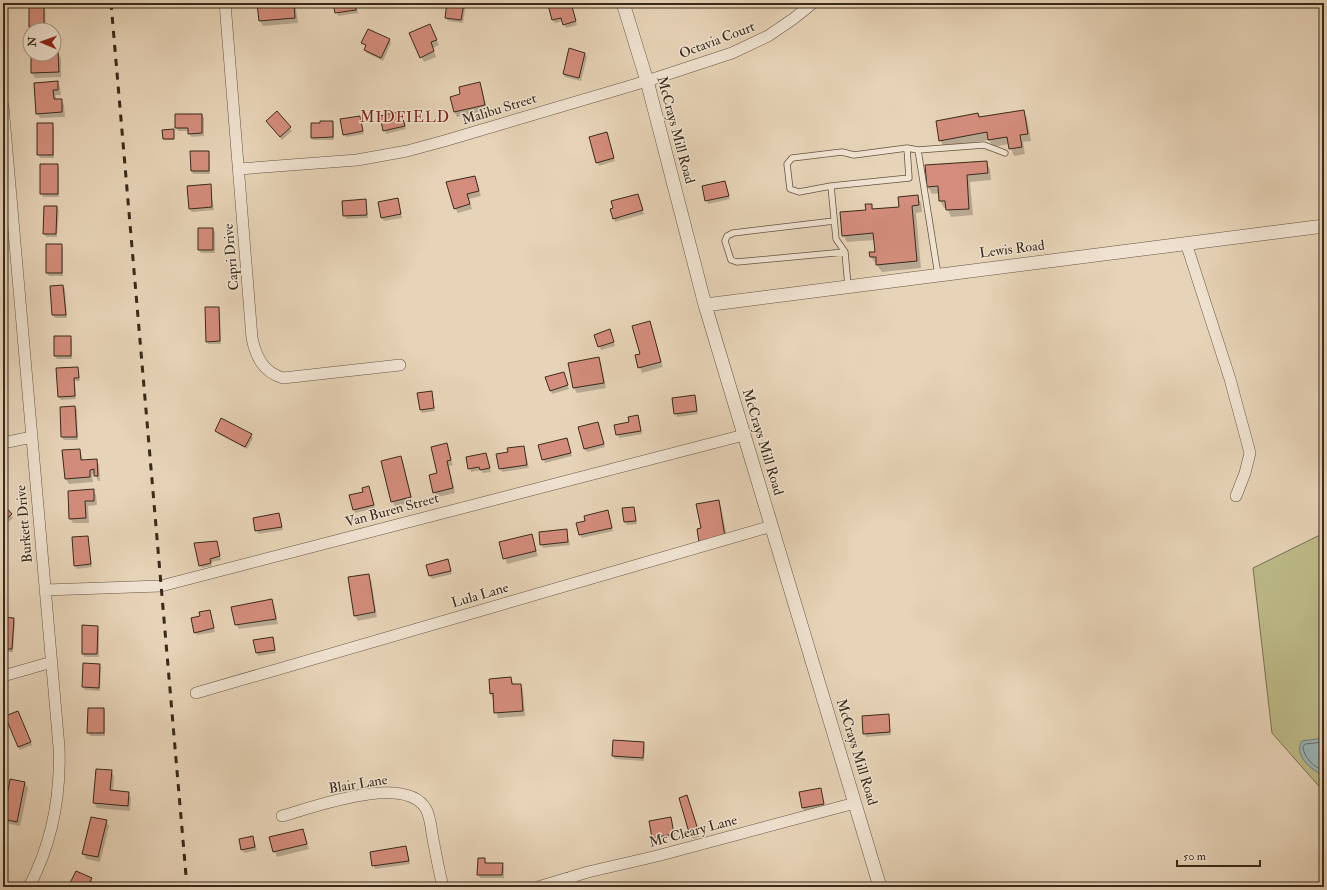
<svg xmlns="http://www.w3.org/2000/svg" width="1327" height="890" viewBox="0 0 1327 890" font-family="'IM FELL Double Pica',serif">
  <rect width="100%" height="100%" fill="#e7d3b7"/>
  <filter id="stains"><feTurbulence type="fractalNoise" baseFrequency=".005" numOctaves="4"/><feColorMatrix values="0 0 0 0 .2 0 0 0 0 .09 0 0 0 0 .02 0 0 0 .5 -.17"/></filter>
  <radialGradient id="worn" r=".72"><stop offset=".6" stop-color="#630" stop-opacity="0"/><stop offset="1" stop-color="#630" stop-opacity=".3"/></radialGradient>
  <path fill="#bdba89" stroke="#7b7252" d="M1324 533V792L1272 733 1253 568Z"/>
  <path fill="#9ab6b8" stroke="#737e79" d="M1324 738V776C1312 770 1293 756 1302 741Z"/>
  <path fill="#0003" d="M258 3H295L298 23 263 26 260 21Z
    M334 3H356L358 13 338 16Z
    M448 3H466L463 23 448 21 446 18Z
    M559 3H571L577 25 566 28 563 21 555 23 553 20Z
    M43 5 45 8 46 30H32L30 27Z
    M432 30 439 45 433 48 436 57 424 62 421 57Z
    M390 40 391 43 383 61 367 53 365 50 366 47 363 43Z
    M54 53H58L61 58V77L35 78 32 73V54Z
    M585 54 587 57 581 81 565 77 564 74Z
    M57 82 60 87 61 95H56V100H61L64 105 65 117 40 118 37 113Z
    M479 83 482 88 487 110 457 117 454 111 462 95Z
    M1023 111 1027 118 1031 141 1023 142 1025 154 1014 156 1009 144 993 147 989 140 944 147 940 140 978 114 980 118Z
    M401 112 406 129 386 134 381 117Z
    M277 113 292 131 282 140 269 124Z
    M202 115 204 118V136L191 137 189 131H178L176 128Z
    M359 117 364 134 346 137 344 134Z
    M332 122 334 126V140H313L312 137Z
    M52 124 54 127V158H40L38 154Z
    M163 131 174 132V140H164Z
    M607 133 615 161 599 166 597 162Z
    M208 152 210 155V174H193L192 171Z
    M986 162 990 169 991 180 970 182 973 215 951 217 947 208H944L940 201V193L932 194 928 187Z
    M57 165 59 168V197H43L41 193Z
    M474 177 481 196 469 199 472 209 458 213 455 208Z
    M725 182 730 199 708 204 703 187Z
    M210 185 214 210 192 212 190 209Z
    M638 195 644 214 615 222 614 219Z
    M917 196 921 203 922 212 916 213 921 268 882 272 871 257 876 253 875 240 847 242 843 235 871 205 874 210 900 208Z
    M398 199 402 218 384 221 382 218Z
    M365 200 368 218 346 219 343 202Z
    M57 207 59 210 57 237H46L44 233Z
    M213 229 215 232V253H201L199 250Z
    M61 245 63 248V276H49L47 273Z
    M63 286 65 289 67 318H55L53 315 51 287Z
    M219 308 220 311 221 344H208L207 341Z
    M650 322 663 367 642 373 636 356 641 355Z
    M611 334 615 346 601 350 595 335Z
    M70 337 72 340V359H57L55 356Z
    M598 358 601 363 606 388 577 393 574 388 570 364Z
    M78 368 80 381H75L76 399 61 400 59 397 57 369Z
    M565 376 569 389 552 394 551 391Z
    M432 392 435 411 422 413 421 410Z
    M694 396 698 414 677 417 675 413Z
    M75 407 77 410 78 440H64L62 437 61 408Z
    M638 416 642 434 619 438 616 426 630 423Z
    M598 424 605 447 587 452 585 449Z
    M216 431 251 435 253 438 247 449 218 434Z
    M567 439 572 456 545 463 539 446Z
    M446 444 453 465 449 466 455 493 437 497 434 492Z
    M524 447 529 468 502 472 497 455 509 453Z
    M80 450 83 461 96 460 99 465 100 481H98L95 474H92L93 482 69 484 66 479Z
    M486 454 491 472 483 473 481 470 471 472 467 458Z
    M400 457 403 462 413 502 395 506 392 501Z
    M369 488 375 508 355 513 354 509Z
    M93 490 96 495 97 505 88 506 89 523H73L70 518Z
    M718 501 721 506 728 542 702 529Z
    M3 506 13 518 3 527Z
    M633 508 637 524 627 525 625 522Z
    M608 511 613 531 582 538 580 535 586 522Z
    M279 515 283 530 258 534 254 519Z
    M566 530 570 545 543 548 541 544Z
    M531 535 538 556 507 564 500 543Z
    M88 537 92 567 77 569 75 566Z
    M216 542 221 560 211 562 212 566 202 568 200 565Z
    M3 556H6L8 559V584H3Z
    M448 560 452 574 432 579 430 576Z
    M368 575 371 580 377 617 358 621 355 616Z
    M271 600 274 605 278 624 239 629 236 624Z
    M209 611 215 632 197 635 195 632 201 617Z
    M3 618 13 619 15 622 13 652H3Z
    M97 627 99 630V657H84L83 653Z
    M273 638 276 653 258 656 255 641Z
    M100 665 101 668 100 691 85 690 83 686Z
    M511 678 514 685H521L523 690 525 716 498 718 491 693Z
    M104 709 105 712V736H90L88 732Z
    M20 715 32 745 20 750 18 747Z
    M888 715 891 735 866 737 864 733Z
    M643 743 645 746 644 761 615 759 613 756Z
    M111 771 114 776 113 792 128 793 131 798 130 811 97 808 94 803Z
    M25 783 28 788 20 826 6 823 3 819V791L8 792Z
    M820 789 825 807 804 811 803 807Z
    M687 796 700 836 693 839 691 835Z
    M671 818 675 837 655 840 653 837Z
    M106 821 109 826 100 862 86 859 83 853Z
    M303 830 309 849 277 857 270 838Z
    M253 837 257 850 244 853 240 840Z
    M406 847 410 864 375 869 371 853Z
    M484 859 486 864H502L504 867V878H480L478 874Z
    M3 865 9 871 3 885Z
    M91 879 94 884 93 887H69Z"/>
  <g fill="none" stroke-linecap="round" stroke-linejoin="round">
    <path stroke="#6a706a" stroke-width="1" d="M1324 742 1305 744 1303 747C1304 758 1314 767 1324 771"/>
  </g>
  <path fill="#d48d7c" stroke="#392a1b" d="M257 3H294L295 18 259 21Z
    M333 3H355L356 10 335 13Z
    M447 3H464L461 20 445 18Z
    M555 3H571L576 21 563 25 561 18 552 20 548 5Z
    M29 4H44V27H29Z
    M430 24 437 40 431 42 434 51 420 58 409 33Z
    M368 29 390 39 381 58 364 50 366 45 361 43Z
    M569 48 585 53 579 78 563 74Z
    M54 52H58L59 72 31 73V54H54Z
    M58 81V90H53L54 99H62V112L36 114 34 83Z
    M480 82 485 105 454 112 450 97 460 94 459 87Z
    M1024 110 1028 134 1020 135 1022 147 1009 149 1007 137 988 140 987 132 939 141 936 121 978 113 979 117Z
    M277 111 291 127 280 137 266 121Z
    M401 111 405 126 383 131 380 116Z
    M175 114H202V133L188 134V128H175Z
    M360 116 363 131 343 135 340 119Z
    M320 121H333V137L311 138V123H320Z
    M37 123H53V155H37Z
    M174 129V139H163L162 130Z
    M607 132 614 158 596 163 589 137Z
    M190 151H209V171H191Z
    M987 161 988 173 967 175 969 209 946 210 945 201H939L938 186 927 187 925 165Z
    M40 164H58V194H40Z
    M475 176 479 191 467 194 470 204 454 209 446 182Z
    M725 181 729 196 705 201 702 186Z
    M211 184 212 207 189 209 187 186Z
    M638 194 643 210 613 219 610 209 613 208 611 201Z
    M918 195 919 205 912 206 917 261 876 265V257H870L869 252H875L873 233 842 236 840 212 866 210 865 204H872V209L899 207 898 197Z
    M398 198 401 214 381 218 378 202Z
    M366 199 367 215 343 216 342 201Z
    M44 206H57L56 234H43Z
    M198 228H213V250H198Z
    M46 244H62V273H46Z
    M63 285 66 315H52L50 286Z
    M205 307H219L220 341 206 342Z
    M650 321 661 362 638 368 635 355 640 354 632 326Z
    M610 329 614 342 598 347 594 335Z
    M54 336H71V356H54Z
    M599 357 604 383 573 388 568 363Z
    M78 367 79 378H74L75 396 58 397 56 368Z
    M564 372 568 385 550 391 545 377Z
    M432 391 434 408 420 410 417 393Z
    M695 395 697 411 674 414 672 398Z
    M75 406 77 437H61L60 407Z
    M638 415 641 431 616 435 614 425 629 422 628 417Z
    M221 418 252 434 245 447 215 431Z
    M598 422 604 444 584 449 578 427Z
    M567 438 571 453 542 460 538 445Z
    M447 443 451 460 447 461 453 488 433 493 429 475 437 473 431 447Z
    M524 446 527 465 499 469 496 454 508 452 507 448Z
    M80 449 81 460 97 459 98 476H94V469L90 470V477L65 479 62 450Z
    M486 453 490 468 480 470 479 467 468 469 466 457Z
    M401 456 411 497 391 502 381 461Z
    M369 486 374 505 353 510 349 495 363 492 362 488Z
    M94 489V501H85L86 518 69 519 68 491Z
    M719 500 725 537 699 542 697 529 701 528 696 504Z
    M3 504 12 514 3 522Z
    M634 507 636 521 624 522 622 508Z
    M608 510 612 528 579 535 576 523 585 521 584 516Z
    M279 513 282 527 255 531 253 518Z
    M567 529 568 542 540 545 539 532Z
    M532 534 536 551 503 559 499 542Z
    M88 536 91 564 74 566 72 537Z
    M217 541 220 556 210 559 211 563 199 566 194 543Z
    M3 555H7V581H3Z
    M448 559 451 571 429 576 426 565Z
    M369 574 375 612 354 616 348 577Z
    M272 599 276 619 235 625 231 607Z
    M210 610 214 628 194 633 191 618 200 616 199 612Z
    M3 617 14 618 12 649H3Z
    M82 625 98 626 97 654H82Z
    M273 637 275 650 256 653 253 640Z
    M83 663 100 664 99 688 82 687Z
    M511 677 512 684H521L523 711 494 713 493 693 490 694 489 679Z
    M88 708H104V733H87Z
    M18 711 31 742 18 747 5 716Z
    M889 714 890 732 863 734 862 716Z
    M613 740 644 742 643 758 612 756Z
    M96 769 112 770 110 790 129 792 128 806 93 803Z
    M10 779 25 782 17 822 3 819V790L8 791Z
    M821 788 824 804 802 808 799 792Z
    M687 795 699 833 690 836 679 798Z
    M91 817 107 820 98 857 82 854Z
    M671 817 674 834 652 838 649 821Z
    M303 829 307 844 273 852 269 837Z
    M253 836 255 847 241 850 239 839Z
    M406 846 409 861 372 866 370 852Z
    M478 858H485V863H503L502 875H477Z
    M76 871 92 878 87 887H68Z"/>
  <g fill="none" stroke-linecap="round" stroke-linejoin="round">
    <defs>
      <path id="service" d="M907 148 918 150 984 145 1005 153
        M918 150 938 275
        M831 186 909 178 907 148 854 155 842 152 792 158 787 164 790 189 799 192 831 186 836 239 845 252 848 286
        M834 221 733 233 727 236 725 241 731 260 737 262 845 252"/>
      <path id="minor" d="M225 3 252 338C256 357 263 372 283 378L400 365
        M3 106 59 747C61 796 52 843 29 887
        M239 169 357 160 407 151 444 141 647 81 732 53 768 36 793 19 813 3
        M1186 243 1230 379 1250 453 1245 473 1236 496
        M3 443 32 437
        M45 590 161 586 744 435
        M3 676 52 662
        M196 693 772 526
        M282 816C314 807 405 773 426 809 431 818 431 830 433 839 436 855 439 871 443 887
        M571 877V887
        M538 887 588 872 657 856 855 803"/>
      <path id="tertiary" d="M623 3 647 81 705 305 880 887
        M705 305 1324 226"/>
    </defs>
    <use href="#service" stroke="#645442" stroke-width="7"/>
    <use href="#minor" stroke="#645442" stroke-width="12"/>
    <use href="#tertiary" stroke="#645442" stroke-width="14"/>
    <use href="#service" stroke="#efe2d0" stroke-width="5.5"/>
    <use href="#minor" stroke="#efe2d0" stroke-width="11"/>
    <use href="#tertiary" stroke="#efe2d0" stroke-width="13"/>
    <path stroke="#392a1b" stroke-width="3" stroke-dasharray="7 7" stroke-linecap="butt" d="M111 3 187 887"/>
  </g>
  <g text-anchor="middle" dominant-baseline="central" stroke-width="3" stroke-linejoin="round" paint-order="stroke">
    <g font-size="14" fill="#392a1b" stroke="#efe2d0">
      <text transform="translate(717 40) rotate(-21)">Octavia Court</text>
      <text transform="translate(499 109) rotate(-17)">Malibu Street</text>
      <text transform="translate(676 130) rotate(75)">McCrays Mill Road</text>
      <text transform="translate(1012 249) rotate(-7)">Lewis Road</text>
      <text transform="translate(231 257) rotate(-95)">Capri Drive</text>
      <text transform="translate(763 442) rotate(73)">McCrays Mill Road</text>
      <text transform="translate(392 510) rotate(-15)">Van Buren Street</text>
      <text transform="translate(24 524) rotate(-95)">Burkett Drive</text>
      <text transform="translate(480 595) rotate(-16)">Lula Lane</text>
      <text transform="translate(857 752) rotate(73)">McCrays Mill Road</text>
      <text transform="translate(358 784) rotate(-9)">Blair Lane</text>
      <text transform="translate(693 831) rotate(-15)">Mc Cleary Lane</text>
    </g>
    <g font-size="15" letter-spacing="1" fill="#7a1f14" stroke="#efe2d0">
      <text x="405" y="117">MIDFIELD</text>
    </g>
  </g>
  <rect width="1327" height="890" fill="none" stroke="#e7d3b7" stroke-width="16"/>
  <rect x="4" y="4" width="1319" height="882" fill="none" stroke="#392a1b" stroke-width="2"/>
  <rect x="8" y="8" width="1311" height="874" fill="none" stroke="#392a1b"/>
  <g transform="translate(42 42) rotate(272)"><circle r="19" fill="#efe2d0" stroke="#a69888"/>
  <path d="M0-3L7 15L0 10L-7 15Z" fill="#8f2418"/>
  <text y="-6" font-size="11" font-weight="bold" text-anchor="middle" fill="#392a1b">N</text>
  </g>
  <path d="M1177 860v6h83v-6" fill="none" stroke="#392a1b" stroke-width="2"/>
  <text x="1183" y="860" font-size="12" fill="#392a1b" stroke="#efe2d0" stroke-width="3" paint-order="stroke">50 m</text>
  <rect width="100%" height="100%" filter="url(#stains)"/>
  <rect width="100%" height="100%" fill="url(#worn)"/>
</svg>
